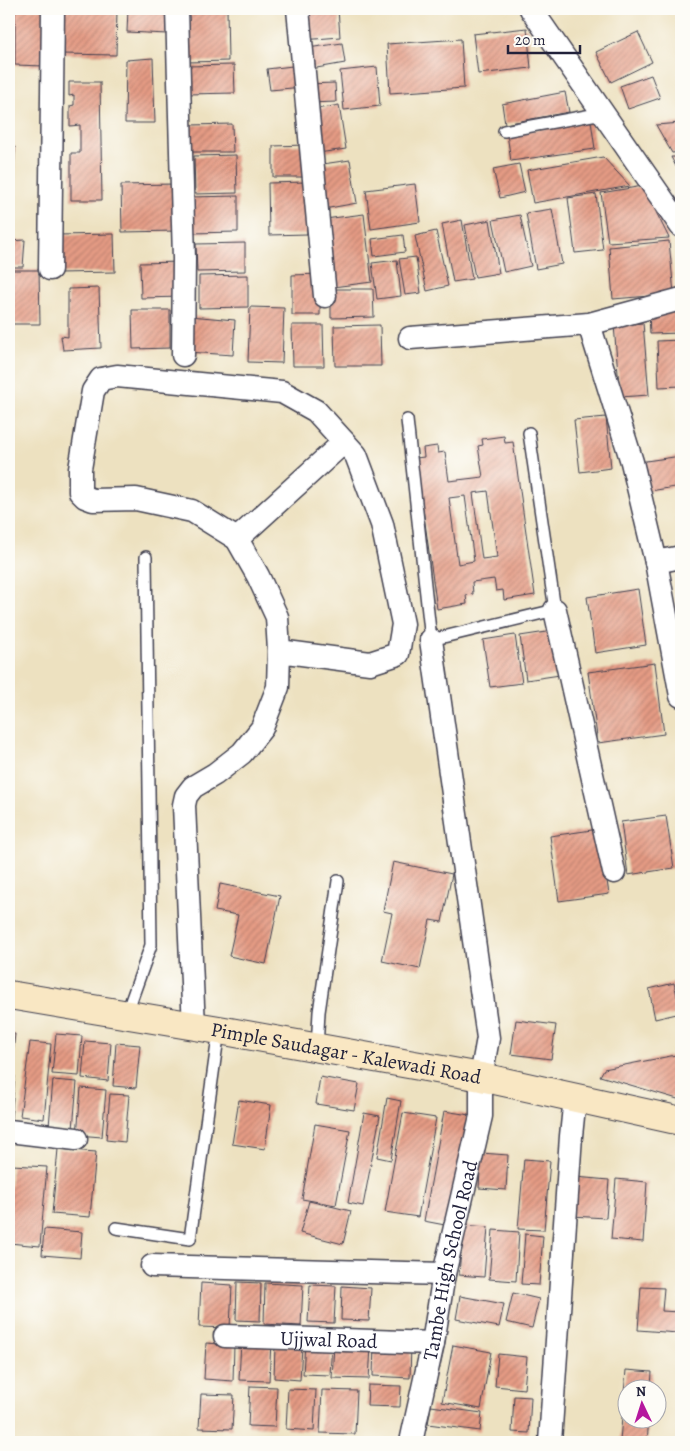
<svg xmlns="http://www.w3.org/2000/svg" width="690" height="1451" viewBox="0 0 690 1451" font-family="Alegreya,serif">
  <defs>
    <pattern id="building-hatch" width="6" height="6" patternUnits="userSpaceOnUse" patternTransform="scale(1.25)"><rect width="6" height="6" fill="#e59b84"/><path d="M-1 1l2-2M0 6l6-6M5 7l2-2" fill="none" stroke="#b97e6d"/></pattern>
  </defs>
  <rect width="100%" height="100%" fill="#fdfcf7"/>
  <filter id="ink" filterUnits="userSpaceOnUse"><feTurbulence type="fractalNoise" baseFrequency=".02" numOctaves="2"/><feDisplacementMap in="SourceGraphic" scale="10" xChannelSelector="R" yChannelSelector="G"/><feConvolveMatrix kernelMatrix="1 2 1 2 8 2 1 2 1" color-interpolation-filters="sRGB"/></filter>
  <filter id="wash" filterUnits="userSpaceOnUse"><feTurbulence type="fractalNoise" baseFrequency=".0096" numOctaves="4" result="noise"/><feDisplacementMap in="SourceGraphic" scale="20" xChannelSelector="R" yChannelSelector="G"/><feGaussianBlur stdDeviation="1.12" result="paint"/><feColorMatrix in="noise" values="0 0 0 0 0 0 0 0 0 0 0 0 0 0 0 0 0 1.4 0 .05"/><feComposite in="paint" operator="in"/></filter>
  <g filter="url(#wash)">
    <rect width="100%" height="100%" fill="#ede1c0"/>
    <g id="blocks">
      <path fill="url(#building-hatch)" fill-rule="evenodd" d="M15 9H44V66L15 65Z
        M63 9H117L116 55 62 54Z
        M128 9H168L167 34 127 32Z
        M186 9H227L228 61 187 62Z
        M307 9H338L340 37 303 40Z
        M527 28 531 68 478 74 473 34Z
        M638 32 652 62 611 82 596 52Z
        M461 39 464 88 390 93 387 44Z
        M342 43 345 63 311 69 308 48Z
        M153 58 155 123H125L126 60Z
        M234 65 235 93 187 94V66Z
        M301 65 303 87 270 90 267 69Z
        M377 67 380 106 344 110 340 71Z
        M651 75 660 98 628 109 620 86Z
        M69 82H100L102 200H71V153H80V125L70 126V106L74 105V95L69 96Z
        M335 83 336 102 308 103 307 84Z
        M565 92 569 112 505 124 502 104Z
        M339 105 346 149 318 153 311 110Z
        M591 121 595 149 511 161 507 134Z
        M681 123V152L672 153 656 125Z
        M232 124 233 152H192L191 125Z
        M305 145V177H273V146Z
        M9 147H15L14 180 9 179Z
        M236 155 237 193 195 194 194 156Z
        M603 157 630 186 533 203 527 170Z
        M671 157H681V176Z
        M350 160 357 203 324 209 316 165Z
        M519 164 525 192 500 198 493 169Z
        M306 182 307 234 269 235 268 183Z
        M175 184 176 231 122 232 121 185Z
        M415 184 420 222 371 229 366 190Z
        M643 186 669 238 608 242 601 193Z
        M596 194 603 250 575 253 568 198Z
        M238 196V232L190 233 189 197Z
        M552 209 562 264 536 269 526 213Z
        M364 214 372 282 333 287 325 219Z
        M520 215 531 266 504 272 493 220Z
        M462 220 472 279 453 282 442 224Z
        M490 220 499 273 475 277 465 225Z
        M436 231 448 286 427 291 415 236Z
        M114 234 115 272 58 273 57 235Z
        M403 235 405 252 374 256 372 239Z
        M25 240 23 267H9V241Z
        M669 241 674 294 613 299 609 247Z
        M245 243V271L197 272 196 244Z
        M416 257 421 293 405 295 399 259Z
        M397 260 401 296 377 299 372 263Z
        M181 262 182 297 141 298 140 263Z
        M9 270H39L40 324H9Z
        M320 274V315H292V275Z
        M248 275V307L199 308V276Z
        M99 288 101 348 63 350 61 336 68 337V289Z
        M331 289H373L374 317 331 318Z
        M250 307 284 308 282 363 248 362Z
        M132 310H170V348L133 349Z
        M681 311V333L650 334 649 312Z
        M190 316 235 320 233 355 187 352Z
        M643 323 649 395 620 397 614 325Z
        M292 325H323L324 366H293Z
        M380 325 381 366H335L334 326Z
        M681 340V386L659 387 657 341Z
        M606 417 611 468 580 472 574 420Z
        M504 436 505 443 513 442 535 595 504 600 503 590 496 591 494 579 472 582 473 594 466 595 467 604 437 609 416 458 424 457 423 448 437 446 438 453 445 452 449 481 483 477 478 446 483 445 482 439ZM488 491 497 557 482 559 473 493ZM465 496 474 561 458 564 449 498Z
        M681 456V486L644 492 639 462Z
        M638 589 646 645 595 653 587 597Z
        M553 631 560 675 526 680 520 636Z
        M515 635 522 683 490 687 483 640Z
        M655 663 664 734 598 743 588 672Z
        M666 816 674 868 628 875 621 822Z
        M599 829 609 894 559 901 550 836Z
        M393 862 452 874 442 922 430 920 420 969 382 961 392 913 383 911Z
        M220 884 280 896 266 964 229 956 238 915 215 911Z
        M674 983 681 1013 655 1019 649 989Z
        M516 1020 556 1025 551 1059 511 1054Z
        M9 1034H15L11 1072H9Z
        M56 1034 82 1036 79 1076 52 1074Z
        M85 1041 111 1043 108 1081 82 1078Z
        M30 1042 51 1044 44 1119 20 1116Z
        M116 1043 140 1045 136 1088 113 1086Z
        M681 1054V1100L600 1076 604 1069Z
        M9 1076H15L11 1119H9Z
        M320 1077 359 1084 354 1110 316 1104Z
        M53 1080 77 1082 73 1129 49 1126Z
        M81 1088 106 1090 102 1137 77 1135Z
        M110 1094 129 1095 125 1142 106 1140Z
        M387 1098 401 1101 391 1160 377 1157Z
        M239 1100 271 1105 265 1149 232 1144Z
        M444 1111 470 1115 450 1226 424 1221Z
        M364 1113 380 1116 363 1206 348 1203Z
        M403 1113 436 1118 418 1217 385 1212Z
        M315 1124 350 1130 336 1205 302 1199Z
        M58 1149 96 1152 90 1217 52 1214Z
        M481 1153 508 1155 506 1190 479 1188Z
        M524 1159 550 1161 544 1230 518 1229Z
        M12 1165 47 1167 40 1246 9 1243V1202Z
        M575 1177 609 1180 606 1218 572 1216Z
        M616 1179 647 1182 643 1242 611 1239Z
        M309 1201 351 1211 343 1244 300 1233Z
        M463 1225 488 1227 484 1277 459 1275Z
        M44 1229 82 1232 80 1258 42 1255Z
        M493 1230 519 1232 516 1281 489 1279Z
        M525 1234 543 1236 539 1285 521 1284Z
        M237 1282 261 1283 260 1321 236 1320Z
        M201 1283 232 1285 230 1328 199 1327Z
        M265 1283 303 1285 301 1326 264 1324Z
        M310 1285 336 1286 334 1323 308 1322Z
        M342 1286 371 1288 369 1321 341 1320Z
        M641 1287 664 1288 662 1311 679 1312 678 1333 638 1330Z
        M513 1293 539 1299 532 1328 506 1322Z
        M460 1296 504 1304 499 1327 456 1319Z
        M241 1341 271 1342 269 1381 239 1380Z
        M305 1342 332 1343 330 1375 303 1374Z
        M206 1343 234 1345 233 1381 204 1379Z
        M374 1343 411 1345 410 1378 373 1376Z
        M334 1345 371 1347 369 1379 332 1378Z
        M453 1345 491 1352 481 1409 442 1402Z
        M275 1346 302 1347 300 1380 274 1378Z
        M498 1354 527 1357 524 1389 495 1386Z
        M626 1370 652 1372 651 1388H628V1418H649L647 1442 620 1441Z
        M368 1385 401 1386 400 1407 367 1406Z
        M250 1386 277 1387 275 1427 248 1426Z
        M288 1389 316 1390 314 1431 286 1429Z
        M322 1390 357 1391 355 1434 320 1433Z
        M201 1394 234 1395 232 1429 199 1428Z
        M514 1396 531 1397 529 1433 512 1432Z
        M431 1406 482 1413 480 1431 428 1424Z"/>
    </g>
  </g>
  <g filter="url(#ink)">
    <use href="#blocks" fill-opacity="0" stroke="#403f4f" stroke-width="1"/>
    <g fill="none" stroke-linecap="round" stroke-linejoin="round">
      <defs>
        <path id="lane" d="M504 131 603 113
          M407 420 431 640 555 610 529 433
          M126 1015 151 945 146 557
          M317 1048 319 1012 338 881
          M116 1228 190 1239 219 1030"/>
        <g id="street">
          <path d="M177 9 184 259 183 355"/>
          <path d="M298 9 325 296"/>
          <path d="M531 9 681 226"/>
          <path d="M50 269 53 9"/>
          <path d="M589 324 632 462 656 562 681 696"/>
          <path d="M410 338 589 324 681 299"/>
          <path d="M237 539 344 442"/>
          <path d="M656 562 681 557"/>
          <path d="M555 610 614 872"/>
          <path d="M194 1027 184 805 186 796 193 787 215 774 242 753 262 728 278 687 279 651 277 617 258 576 237 539 192 511 136 499 93 500 85 497 80 492V469L93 391 101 379 117 376 282 392 316 411 356 455 382 524 403 624 398 654 370 663 279 651"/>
          <path d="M9 1131 76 1139"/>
          <path d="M152 1266 444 1274"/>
          <path id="s1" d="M225 1336 433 1343"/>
          <path id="s2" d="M411 1442 433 1343 444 1274 481 1116V1077L488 1038 431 640"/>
          <path d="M550 1442 571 1136 575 1097"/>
        </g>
        <g id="secondary">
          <path id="s3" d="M9 995 219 1030 481 1077 681 1121"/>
        </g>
      </defs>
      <use href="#lane" stroke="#403f4f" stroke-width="14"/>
      <use href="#street" stroke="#403f4f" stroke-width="25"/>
      <use href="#secondary" stroke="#403f4f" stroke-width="30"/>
      <use href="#lane" stroke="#fff" stroke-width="11"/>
      <use href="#street" stroke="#fff" stroke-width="22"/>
      <use href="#secondary" stroke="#f9e7c3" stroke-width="28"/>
    </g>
  </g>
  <g text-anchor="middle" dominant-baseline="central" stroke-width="5" stroke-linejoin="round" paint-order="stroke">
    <g font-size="20" fill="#22223b" stroke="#fdfcf7">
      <text stroke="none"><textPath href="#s3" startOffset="342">Pimple Saudagar - Kalewadi Road</textPath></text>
      <text stroke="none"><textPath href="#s2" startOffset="186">Tambe High School Road</textPath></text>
      <text stroke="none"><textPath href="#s1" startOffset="104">Ujjwal Road</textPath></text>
    </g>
  </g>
  <rect width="690" height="1451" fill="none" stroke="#fdfcf7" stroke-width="30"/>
  <g transform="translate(642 1404) rotate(356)"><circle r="24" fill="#fdfcf7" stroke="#a5a5ac"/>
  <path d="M0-4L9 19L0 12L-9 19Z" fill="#b5179e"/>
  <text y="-8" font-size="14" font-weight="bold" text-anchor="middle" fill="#22223b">N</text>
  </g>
  <path d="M508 45v8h72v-8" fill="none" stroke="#22223b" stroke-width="2.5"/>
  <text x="515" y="45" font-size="15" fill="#22223b" stroke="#fdfcf7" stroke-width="4" paint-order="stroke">20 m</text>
</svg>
